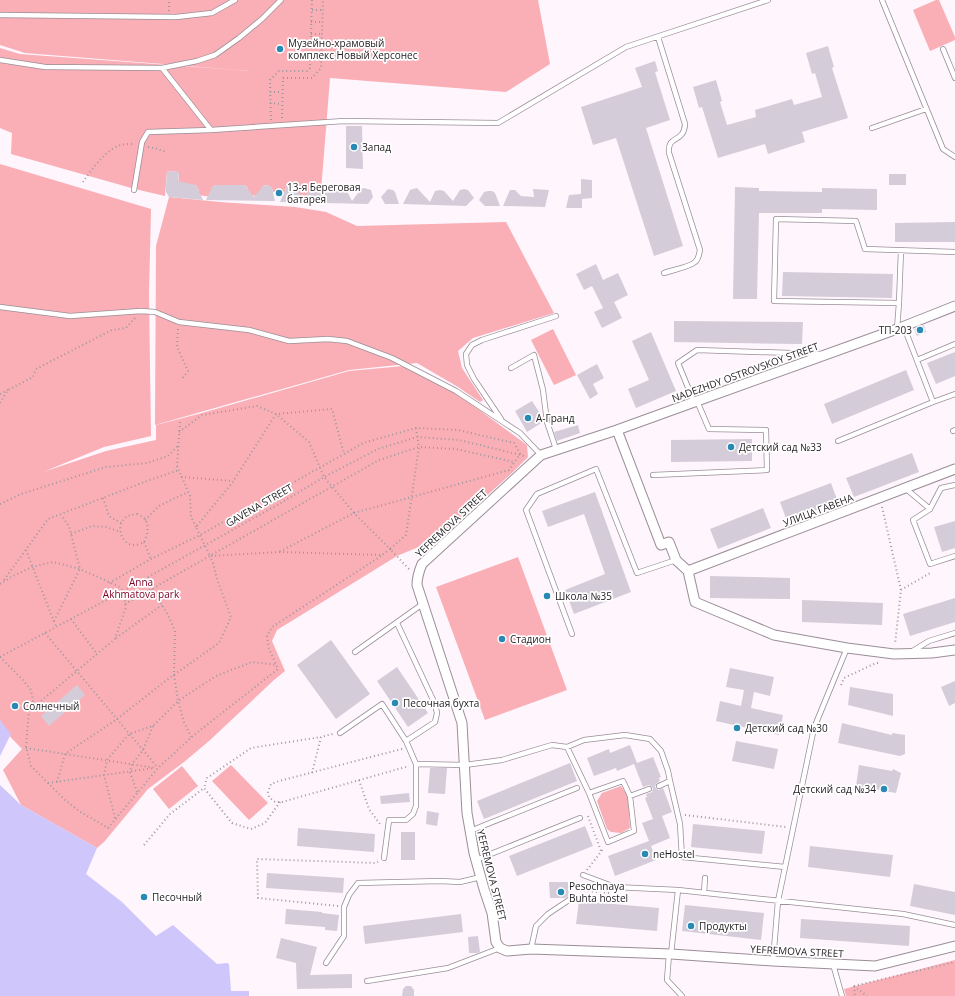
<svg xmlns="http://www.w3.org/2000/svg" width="955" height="996" viewBox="0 0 955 996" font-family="'Open Sans',sans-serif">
  <rect width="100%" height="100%" fill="#fff5fd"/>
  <path fill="#faaeb5" d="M0 0H538L550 64 506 92 330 78 321 191 319 187H313L311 197H297L298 191 295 186H292L287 187 285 190V193L273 192C272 186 268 184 263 186L260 191 261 196 247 195C249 191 249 189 245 185H215C210 188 211 191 212 197L198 195 199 191 196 185 178 187 179 172 167 171 165 196 135 189 11 154 12 133 0 128V48L20 54 250 71 25 53 0 45Z
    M936 0H939L955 37V40L930 51 913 10Z
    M0 164 151 209 149 294 151 436 104 447 43 472 106 451 156 440V425L202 413 349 371 404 366 456 393 527 445 528 457 513 472 440 538 397 556 277 630 272 641 285 671 274 680 209 741 184 762 148 789 104 842 97 848 21 805 3 770 22 749 0 726Z
    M169 197 220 202 295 207 326 212 357 226 506 222 554 313 473 338 458 351 462 368 483 400 480 402 458 387 417 363 349 370 155 425 156 246Z
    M553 329 576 375 554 385 531 340Z
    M518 557 567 690 485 720 436 587Z
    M231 765 268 803 249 820 212 781Z
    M182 766 198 786 169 809 153 789Z
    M621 786 628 796 630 828 621 833 611 832 607 829 597 801 602 793Z
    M955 960V996H846L844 989Z"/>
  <path fill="#cfc7fb" d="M0 720 11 734 0 756Z
    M0 785 21 805 97 848 86 874 122 902 156 936 173 925 217 964 227 963 229 964 231 991H249V996H0Z"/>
  <path fill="#d4ccd9" d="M828 46 834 67 832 68 848 118 802 132 805 142 768 154 765 144 718 158 702 107 699 108 693 87 716 80 722 101 720 102 727 125 756 117 755 110 792 99 794 105 822 97 815 73 812 74 806 53Z
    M655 61 658 71 655 72 670 120 646 128 683 246 654 256 616 138 593 145 581 107 642 87 635 68Z
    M346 126H362L363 169 346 168Z
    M167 171 179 172 178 181 196 185 203 200 169 197 166 192V187Z
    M889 174H906V185H889Z
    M581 179 592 180V198L582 199V208H566L569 195 581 194Z
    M215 185H245L254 197 263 186 268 185 272 188 275 201 206 200 212 187Z
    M292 186H295L296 188 303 199 313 187H319L327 193 337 188H343L346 189 352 201 361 189 364 188 371 190 373 197 368 204 280 202 286 188 287 187Z
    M735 187 759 188V191L822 192V188L877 189V210L822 209V213H759L757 299H733Z
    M417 188 430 202 435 191 440 190 444 191 453 201 460 190 464 189 468 190 474 198 466 206 403 204 410 190 413 189Z
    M388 189 393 190 395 192 399 204H385L381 197Z
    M533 189 549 190 545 207 503 206 510 190H515L521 196 534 197Z
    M488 191H492L495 193 500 206H485L479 200 484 192Z
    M955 222V242H895V223Z
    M596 264 603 280 618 273 628 295 614 302 622 318 602 328 594 312 603 308 592 286 584 290 576 274Z
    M783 272 893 274 892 298 782 296Z
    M674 321 803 322 802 344 674 342Z
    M924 325 926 332 917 336 914 329Z
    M651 332 676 391 636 408 628 389 649 380 632 341Z
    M955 352V376L936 384 927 363Z
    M597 364 604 378 593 384 598 394 590 399 577 375Z
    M906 370 914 390 832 424 824 404Z
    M532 401 543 418V422L527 432 515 411Z
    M578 425 580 433 557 441 554 432Z
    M752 439V461L671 462V440Z
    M912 453 919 472 854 497 846 478Z
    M831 483 838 502 787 521 780 502Z
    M595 492 631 592 574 614 565 590 605 574 584 514 548 527 542 511Z
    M763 508 771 528 718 549 710 529Z
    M955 521V548L942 552 934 527Z
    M710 576 790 578V599L710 598Z
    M955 598V622L910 636 903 614Z
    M802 600 883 603 882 625 802 622Z
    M331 640 370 694 336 719 297 665Z
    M397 667 428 713 408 727 377 681Z
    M730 668 774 677 770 696 754 692 751 708 783 715 779 735 716 721 720 701 741 706 744 690 726 687Z
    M955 681V703L949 706 941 687Z
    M77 685 85 695 49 726 41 716Z
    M850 687 893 694V716L848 705Z
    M842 723 892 735V733L905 735V754L900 756 838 743Z
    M736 741 778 749 774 769 732 761Z
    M630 745 637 763 653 757 661 777 659 778 660 781 656 784 655 787 658 790 663 788 672 812 662 816 670 838 651 846 656 860 615 876 608 856 649 841 642 823 653 819 645 798 647 797 646 794 652 792 653 788 649 785 643 787 634 764 617 771 616 768 594 776 587 758 609 749 610 753Z
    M570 763 577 781 484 819 477 801Z
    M859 765 892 771 893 769 901 773 896 793 856 786Z
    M430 768H447L445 794 428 793Z
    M409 793 410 802 381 804 380 796Z
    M427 811 439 813 437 826 426 824Z
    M693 824 765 831 762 854 691 847Z
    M585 826 593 846 517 876 509 856Z
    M298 828 375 834 374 852 297 846Z
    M401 832H415V860H401Z
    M810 846 893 855 890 877 808 867Z
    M267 873 344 878 343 893 266 888Z
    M549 882H568L569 896 565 898H550Z
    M914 884 955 892V915L910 906Z
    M579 901 659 908 657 931 576 924Z
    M685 905 764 913 761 940 682 931Z
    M286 909 322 912V913L339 915 337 931 325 930V927L285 924Z
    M461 914 463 932 365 944 363 926Z
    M801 919 910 926 909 946 800 938Z
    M478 936 480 952 477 953H469L468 937Z
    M281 938 317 947 310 975 352 974V988L297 989 296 963 276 958Z
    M406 986H411L414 990V996H402L403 989Z"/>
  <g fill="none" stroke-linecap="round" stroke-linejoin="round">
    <defs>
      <path id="service" d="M882 0 943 149 955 157
        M0 15 176 17 212 13 235 0
        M658 37 685 124C684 144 667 134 669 153L700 250C699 254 699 259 695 262 690 267 672 270 664 273
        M943 49 955 78
        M0 60 45 67 162 68 211 130 148 132 142 142 134 190
        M162 68 197 61 215 55 239 38 262 19 281 0
        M872 128 926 109
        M211 130 344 121 498 123 626 47 768 0
        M899 303 901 250
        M0 307 70 316 141 311 155 312 179 322 249 330 289 341 328 339 347 341 392 358 456 391 520 433 541 455
        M897 329 899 303 774 301 776 219 856 221 865 249 955 252
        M917 360 955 344
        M511 368 534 355 543 390 547 422 556 449
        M694 402 678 363 697 350 821 354
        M933 402 955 394
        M501 419 474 379 467 365 466 354 472 345 482 340 556 316
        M953 431 955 430
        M838 441 933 402 904 327
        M653 475 767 470 766 430 709 429 697 401
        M955 485 941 488 930 509 913 520 930 564 955 556
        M905 488 930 509
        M572 634 526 510 537 494 596 469 637 573 676 560
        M355 652 424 603
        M911 652 929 641 955 633
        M340 733 382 704 406 741 435 722 437 713 435 704 397 623
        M406 741 416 764 465 765 502 760 552 745 567 747 584 740 625 735 650 739 661 751 668 771 670 781 659 786
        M567 747 589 793
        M623 781 630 796 634 831 608 842 589 793Z
        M670 781 680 824 682 857 785 867
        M630 796 649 789
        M470 831 577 788
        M384 858 389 820H406L413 814 416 806V764
        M476 860 580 818
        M583 875 615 887 678 890 903 914 955 925
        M704 893 705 878
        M531 949 536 926 548 914 572 898
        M669 954 667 980 682 996
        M671 954 678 890
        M773 961 778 901 814 728 847 648
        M326 963 344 936V907L349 895 358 883 440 881 460 882 481 877
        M833 964 842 996
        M367 981 448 968 500 948"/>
      <path id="minor" d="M955 306 897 329 697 401 617 430 541 455 422 564C419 571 417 577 417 585L462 723 467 813 474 853 484 889 492 913 496 942 500 948 507 951 531 949 671 954 773 961 875 966 955 946
        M617 430 661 545 669 542 676 560 688 571 695 602 774 635 847 648 894 654 932 653 955 650
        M688 571 955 469"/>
    </defs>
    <use href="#service" stroke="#9a8e97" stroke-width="6"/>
    <use href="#minor" stroke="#9a8e97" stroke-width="11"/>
    <path stroke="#9f989e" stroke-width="2" stroke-dasharray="1 3" stroke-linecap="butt" d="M312 10H323
      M169 11V0
      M311 22H322
      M311 34H322
      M311 46H321
      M310 58H321
      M270 92H282
      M270 103 282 104
      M282 118 283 78H312L321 68 323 0
      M271 120 270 80 279 71H307L310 68 312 0
      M148 147 158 149 166 152
      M83 182C92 169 106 149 121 145 125 144 130 144 134 144
      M178 329 177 347 188 371 181 380
      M0 394 8 390
      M0 403 8 390 33 377 36 369 112 330 126 328 135 318
      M180 422 177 466 190 496 191 517 196 527
      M179 432 202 415 257 406 276 414 332 409 344 454 363 443 416 428 458 430 514 443 520 454 509 470 354 513 390 549 382 555 279 552 210 556 196 527 232 483 276 414 309 442 324 477 354 513 279 552
      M181 477 233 481
      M103 498 109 516 121 523
      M0 504 21 494 106 467 147 463 168 456 178 446
      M882 507 901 590 895 644
      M137 514C139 515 141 516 143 517 150 523 148 534 144 542 142 543 138 545 135 545 122 546 115 526 125 518 128 515 132 515 137 514Z
      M145 520 159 506 188 492
      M71 534 92 526 106 527 121 532
      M144 542 151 559
      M26 550 56 627
      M409 569 390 549 406 535 419 447 416 428
      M4 580 48 519 147 481 179 470
      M109 583 151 559 200 535 344 454
      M0 584 13 576 32 567 53 562 80 569 118 586 123 591 126 607 115 639 29 711 26 747 31 766 64 799 79 811 108 828 158 768 194 735 278 669 269 649 267 636 272 627 381 556
      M152 589 168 615 175 631 174 675 178 701 184 722 191 737
      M901 590 932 572
      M125 604 379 460 419 447 456 449 514 462
      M71 619 97 654
      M54 621 80 569 69 526 61 515
      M45 633 158 768
      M116 638 162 605
      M0 657 123 591 279 504 324 477 378 449 417 437 459 440 525 456
      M0 657 22 679 31 690 34 707
      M841 685 844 678 876 663H881
      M26 748 156 768
      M402 749 279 781 271 784 268 792 269 797 275 802H282L409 766
      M312 773 321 737 328 735 333 734
      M359 780 369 809 380 824H382
      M57 782 65 754 117 719 168 679 219 643 231 617 217 579 213 563 210 556
      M48 783 154 768
      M137 792 130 772 132 764 143 750 153 726
      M280 802 265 823 251 829 232 823 204 788 207 778 251 748 321 737
      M685 815 786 827
      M588 816 601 851
      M115 818 104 775 107 760 129 734 153 726 178 701 216 676 252 662 277 665
      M144 845 170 814 204 788
      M587 870 604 848
      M576 890 609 893
      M576 891 581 880
      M338 906 258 898 257 859 376 863 378 862
      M854 986 955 962
      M854 986 867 996
      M854 986 855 996"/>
    <use href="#service" stroke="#fff" stroke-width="4.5"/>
    <use href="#minor" stroke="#fff" stroke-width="9"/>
  </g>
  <g fill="#288ab4" stroke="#fff" stroke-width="1.5">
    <circle cx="280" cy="49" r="4"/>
    <circle cx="354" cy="147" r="4"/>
    <circle cx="279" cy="193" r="4"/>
    <circle cx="920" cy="330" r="4"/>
    <circle cx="528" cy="418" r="4"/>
    <circle cx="731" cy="447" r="4"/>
    <circle cx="547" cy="596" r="4"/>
    <circle cx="502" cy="639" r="4"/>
    <circle cx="395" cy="703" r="4"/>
    <circle cx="15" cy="706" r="4"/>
    <circle cx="737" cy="728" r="4"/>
    <circle cx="884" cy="789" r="4"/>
    <circle cx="645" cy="854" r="4"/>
    <circle cx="561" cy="892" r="4"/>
    <circle cx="144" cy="897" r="4"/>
    <circle cx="691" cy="926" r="4"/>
  </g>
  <g text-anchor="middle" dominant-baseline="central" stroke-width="3.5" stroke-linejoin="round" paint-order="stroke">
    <g font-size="10" fill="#201b1f" stroke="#fff" text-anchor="start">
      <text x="288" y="43">Музейно-храмовый<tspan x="288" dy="12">комплекс Новый Херсонес</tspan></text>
      <text x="362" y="147">Запад</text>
      <text x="287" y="187">13-я Береговая<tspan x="287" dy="12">батарея</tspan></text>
      <text x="912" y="330" text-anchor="end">ТП-203</text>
      <text x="536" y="418">А-Гранд</text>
      <text x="739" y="447">Детский сад №33</text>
      <text x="555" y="596">Школа №35</text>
      <text x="510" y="639">Стадион</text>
      <text x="403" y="703">Песочная бухта</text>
      <text x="23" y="706">Солнечный</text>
      <text x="745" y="728">Детский сад №30</text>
      <text x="876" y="789" text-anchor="end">Детский сад №34</text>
      <text x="653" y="854">neHostel</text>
      <text x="569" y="886">Pesochnaya<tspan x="569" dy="12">Buhta hostel</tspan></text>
      <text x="152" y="897">Песочный</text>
      <text x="699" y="926">Продукты</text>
    </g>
    <g font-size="10" fill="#201b1f" stroke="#fff">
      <text transform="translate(745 372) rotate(-20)">NADEZHDY OSTROVSKOY STREET</text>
      <text transform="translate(259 505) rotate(-30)">GAVENA STREET</text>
      <text transform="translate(818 510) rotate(-21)">УЛИЦА ГАВЕНА</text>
      <text transform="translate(451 523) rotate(-43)">YEFREMOVA STREET</text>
      <text transform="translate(492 875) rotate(76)">YEFREMOVA STREET</text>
      <text transform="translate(797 951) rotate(3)">YEFREMOVA STREET</text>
    </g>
    <g font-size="10" fill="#80062b" stroke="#fff">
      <text x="141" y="582">Anna<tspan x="141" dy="12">Akhmatova park</tspan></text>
    </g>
  </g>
</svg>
